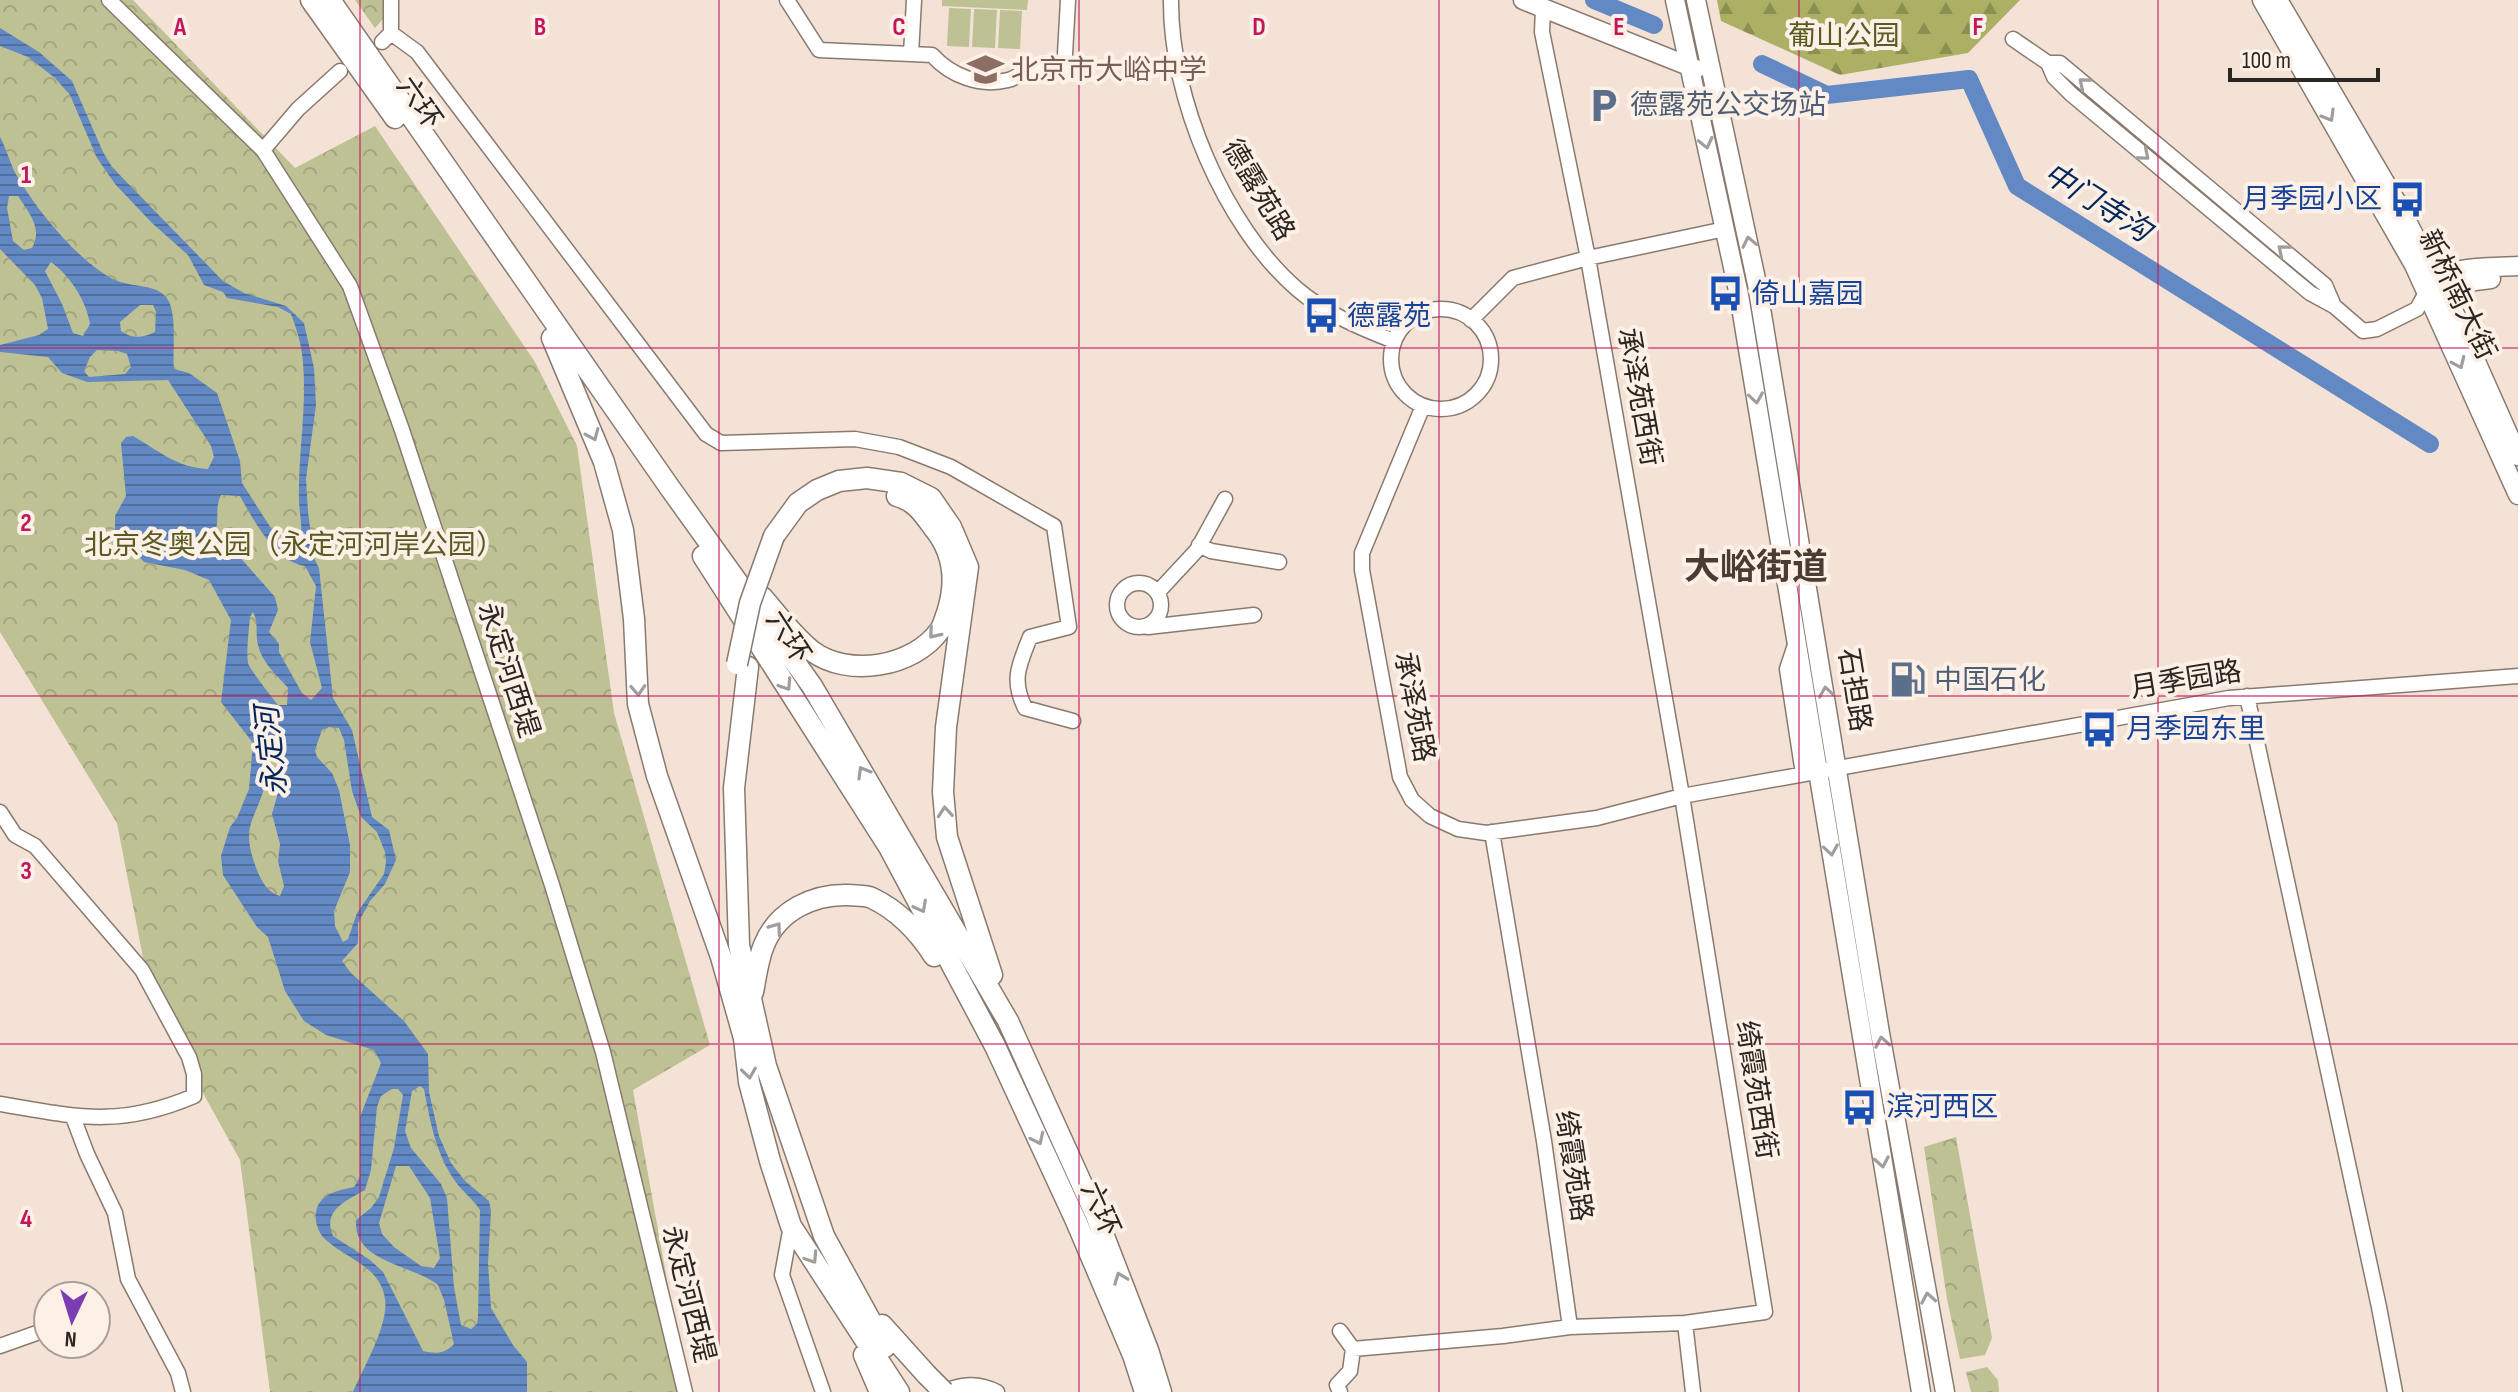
<svg xmlns="http://www.w3.org/2000/svg" width="2518" height="1392" viewBox="0 0 2518 1392" font-family="'Sofia Sans Condensed','Noto Sans SC',sans-serif">
  <defs>
    <pattern id="forest-firs" width="22" height="20" patternUnits="userSpaceOnUse" patternTransform="scale(2)"><rect width="22" height="20" fill="#acb064"/><path d="M5 1l3.5 6h-7zM16 11l3.5 6h-7z" fill="#8c8f52"/></pattern>
    <pattern id="park-crowns" width="20" height="18" patternUnits="userSpaceOnUse" patternTransform="scale(2)"><rect width="20" height="18" fill="#bec193"/><path d="M2 6a3 3 0 1 1 6 0M12 15a3 3 0 1 1 6 0" fill="none" stroke="#a3a67e"/></pattern>
    <pattern id="water-rules" width="6" height="5" patternUnits="userSpaceOnUse" patternTransform="scale(2)"><rect width="6" height="5" fill="#6289c4"/><path d="M0 2.5h6" fill="none" stroke="#51709f"/></pattern>
  </defs>
  <rect width="100%" height="100%" fill="#f3e2d5"/>
  <path fill="#bec193" d="M942 0H1028L1027 10 942 6Z
    M949 8 971 9 969 47 947 46Z
    M974 9 997 10 995 48 972 47Z
    M1000 10 1022 11 1020 49 998 48Z"/>
  <path fill="url(#forest-firs)" d="M1717 0H2020L1968 53 1840 75 1721 21Z"/>
  <path fill="url(#park-crowns)" d="M0 0H133L295 168 375 126 535 362 577 446 614 713 710 1045 633 1090 687 1392H270L240 1160 151 999 117 823 0 632Z
    M355 0H384L383 19 375 28Z
    M1956 1137 1992 1338 1985 1355 1960 1359 1947 1299 1924 1147Z
    M1987 1367 1998 1380 1999 1392H1971L1966 1372Z"/>
  <path fill="url(#water-rules)" fill-rule="evenodd" d="M0 28 39 52 72 81 103 152 112 167 223 281 244 293 286 306 304 323 314 368 316 405 306 479 308 512 314 558 319 568 333 698 352 730 372 817 389 830 396 860 385 884 370 901 358 923V943L342 961 351 973 404 1021 428 1054 429 1092 439 1136 451 1163 465 1181 489 1201 491 1211 488 1263 491 1308 513 1345 527 1362V1392H353C363 1368 389 1325 385 1299 381 1267 347 1259 326 1240 314 1230 311 1207 325 1197 333 1191 345 1189 354 1187L360 1177V1117L381 1063 374 1050 326 1035 304 1021 285 991 268 937 257 927 223 875 221 856 230 827 237 818 249 789 253 743 221 702 231 620 209 580 185 570 144 562 115 531V516L126 496 121 443 126 437 133 436C158 450 177 468 208 469L214 457 211 446 168 380 87 382 62 373 48 357 0 352V345L39 335 48 329 42 298 35 285 0 249V137C7 150 10 164 17 176 37 210 75 257 109 277 129 289 153 282 166 297 178 311 172 350 174 369L189 373 217 393 240 461 242 483 276 536 288 548H295C306 535 299 516 299 500 298 454 307 409 303 363 302 346 297 330 291 314L278 307 227 298 223 292 204 285 188 255 152 223 115 184 97 158 70 95 55 78 28 57 0 46ZM9 196H18C29 213 43 228 32 248L24 250 13 241 7 208ZM51 262C70 276 86 300 90 324L83 336 73 333 62 304 45 271ZM140 305H153L156 312 155 332C143 338 132 339 121 331L120 322ZM97 350 118 351 127 354 131 367 125 374 89 377 84 371 90 357ZM221 495 240 496C253 519 275 562 305 566L316 586 310 642 322 688 311 700 302 693 279 652V644L269 632 278 610 275 597 216 530C219 517 215 506 221 495ZM253 612C259 623 255 633 258 645 262 663 276 674 288 688L287 705H278C274 700 248 667 248 663 246 649 249 631 250 617ZM329 727 339 728 344 740 352 791 361 817 377 832 385 852 386 862 384 874 357 913 348 939 343 942 335 926 334 911 350 872V845L339 790 332 773 317 757 315 750 322 730ZM274 736 281 742 279 789 272 814 280 844 278 861 284 886 280 896C267 892 262 882 257 870 239 824 256 822 266 781 270 767 266 753 270 738ZM420 1086 424 1089C430 1121 436 1154 455 1181 462 1191 473 1199 480 1210L478 1317 477 1324 471 1329 461 1325 454 1287 447 1198 441 1184 411 1148 405 1131 412 1091ZM392 1089H398L403 1095 394 1148 379 1197 371 1208 356 1220C353 1263 412 1264 438 1285L444 1300 454 1344C445 1354 435 1354 423 1351L383 1272 370 1260 333 1236C322 1210 346 1201 365 1190L371 1170 377 1107 381 1096ZM396 1166H409L430 1198 440 1258 434 1268 421 1266 394 1247 382 1234 379 1223Z"/>
  <g fill="none" stroke-linecap="round" stroke-linejoin="round">
    <path stroke="#6289c4" stroke-width="18" d="M1594 0 1654 25
      M1762 64 1827 95 1969 79 2017 186 2430 444"/>
    <defs>
      <path id="minor" d="M109 0 263 150 350 286 402 430 552 885 603 1052 685 1392
        M787 0 819 50 911 54 914 0
        M1171 0C1170 97 1224 226 1297 289 1325 313 1360 328 1394 341
        M1543 8 1542 32 1588 258 1682 796 1765 1312 1685 1323
        M391 33 417 52 706 434 721 443 855 439 899 447 951 467 1054 526 1069 627 1030 637C1019 665 1011 680 1025 708L1073 721
        M2013 39 2048 63 2054 77 2071 94 2310 293 2334 306 2363 331 2377 329 2417 309 2427 291
        M382 42 391 33V0
        M911 54 932 55C951 76 980 87 1008 80 1017 78 1023 70 1032 69 1042 68 1054 71 1064 72L1068 0
        M2048 63H2060L2325 285 2334 306
        M263 150 298 109 340 71
        M1391 359a50 50 0 1 1 100 0a50 50 0 1 1-100 0Z
        M1471 320 1513 278 1588 258 1725 229
        M1423 406 1362 553V570L1400 777 1412 800 1430 816 1458 829 1486 833 1597 818 1682 796 2229 698 2518 676
        M1199 545 1211 551 1279 562
        M1117 605a22 22 0 1 1 44 0a22 22 0 1 1-44 0Z
        M1158 592 1197 550 1225 499
        M1148 627 1254 615
        M1796 642 1787 669 1803 774
        M2247 696 2379 1307 2395 1392
        M0 812 15 835 35 846 142 970 189 1057 194 1074V1096C119 1128 77 1117 0 1104
        M1492 832 1544 1141 1570 1327 1685 1323 1693 1392
        M73 1117 87 1154 115 1213 128 1279 178 1373 183 1392
        M791 1226 782 1275 823 1392
        M0 1346 48 1329
        M1353 1349 1503 1336 1570 1327
        M942 1392C962 1384 978 1382 997 1392
        M1340 1392 1337 1385 1350 1371 1353 1349 1340 1331"/>
      <path id="major" d="M1523 0 1696 69
        M1675 0 1739 295 1921 1392
        M1696 0 1757 284 1880 1033 1945 1392
        M2262 0 2414 265 2518 495
        M2278 0 2399 206 2454 312 2518 456
        M2429 289C2449 263 2488 268 2518 266
        M2430 291 2459 283 2491 279"/>
      <path id="highway" d="M311 0 395 118
        M330 0 670 488 812 686 1008 1021 1095 1213 1148 1350 1161 1392
        M552 338 604 462 623 530 634 619 638 704 657 776 721 957 744 1038 749 1082 770 1161 791 1226 899 1392
        M774 536 798 503 817 490 839 481 867 478 901 483 931 498 951 527 968 567 946 727 943 792 947 837 992 975
        M703 556 889 847 995 1046 1076 1221 1133 1355 1145 1392
        M762 597C778 615 793 636 812 651 848 678 914 667 940 630 943 626 945 618 947 613 957 582 954 552 933 527 922 512 915 501 897 496
        M748 667 734 788 739 945 766 1066 824 1236 885 1347
        M753 992C756 977 758 959 764 945 778 910 814 894 848 895 856 896 865 895 872 898 899 911 918 931 934 956
        M882 1325 927 1375
        M864 1355 880 1392"/>
    </defs>
    <use href="#minor" stroke="#897a6f" stroke-width="17"/>
    <use href="#major" stroke="#897a6f" stroke-width="21"/>
    <use href="#highway" stroke="#897a6f" stroke-width="23"/>
    <use href="#minor" stroke="#fff" stroke-width="14"/>
    <use href="#major" stroke="#fff" stroke-width="18"/>
    <use href="#highway" stroke="#fff" stroke-width="20"/>
    <defs>
      <path id="highway-bridge" d="M737 664 750 603 774 536
        M927 1375 944 1392"/>
    </defs>
    <use href="#highway-bridge" stroke="#897a6f" stroke-width="23" stroke-linecap="butt"/>
    <use href="#highway-bridge" stroke="#fff" stroke-width="20"/>
  </g>
  <defs><path id="oneway-chevron" d="M-2-3.5L2.5 0L-2 3.5" fill="none" stroke-width="1.6" stroke-linecap="round" stroke-linejoin="round" transform="scale(2)"/></defs>
  <g stroke="#a09d9c">
    <use href="#oneway-chevron" transform="translate(2084 83) rotate(-140)"/>
    <use href="#oneway-chevron" transform="translate(2329 116) rotate(60)"/>
    <use href="#oneway-chevron" transform="translate(1706 143) rotate(77)"/>
    <use href="#oneway-chevron" transform="translate(2144 155) rotate(40)"/>
    <use href="#oneway-chevron" transform="translate(1749 242) rotate(-102)"/>
    <use href="#oneway-chevron" transform="translate(2283 250) rotate(-140)"/>
    <use href="#oneway-chevron" transform="translate(2459 363) rotate(66)"/>
    <use href="#oneway-chevron" transform="translate(1756 398) rotate(81)"/>
    <use href="#oneway-chevron" transform="translate(593 435) rotate(67)"/>
    <use href="#oneway-chevron" transform="translate(934 633) rotate(130)"/>
    <use href="#oneway-chevron" transform="translate(786 685) rotate(57)"/>
    <use href="#oneway-chevron" transform="translate(638 690) rotate(87)"/>
    <use href="#oneway-chevron" transform="translate(1826 692) rotate(-99)"/>
    <use href="#oneway-chevron" transform="translate(863 772) rotate(-120)"/>
    <use href="#oneway-chevron" transform="translate(945 812) rotate(-95)"/>
    <use href="#oneway-chevron" transform="translate(1831 850) rotate(81)"/>
    <use href="#oneway-chevron" transform="translate(921 907) rotate(62)"/>
    <use href="#oneway-chevron" transform="translate(776 928) rotate(-54)"/>
    <use href="#oneway-chevron" transform="translate(1882 1042) rotate(-100)"/>
    <use href="#oneway-chevron" transform="translate(749 1073) rotate(82)"/>
    <use href="#oneway-chevron" transform="translate(1038 1139) rotate(65)"/>
    <use href="#oneway-chevron" transform="translate(1882 1162) rotate(80)"/>
    <use href="#oneway-chevron" transform="translate(812 1258) rotate(57)"/>
    <use href="#oneway-chevron" transform="translate(1120 1278) rotate(-111)"/>
    <use href="#oneway-chevron" transform="translate(1928 1298) rotate(-100)"/>
  </g>
  <path fill="none" stroke="#c2185b" stroke-width="2" stroke-opacity="0.55" d="M360 0V1392M719 0V1392M1079 0V1392M1439 0V1392M1799 0V1392M2158 0V1392M0 348H2518M0 696H2518M0 1044H2518"/>
  <defs>
    <symbol id="school-bare" viewBox="-9 -9 18 18"><path d="M0-5L7-2L0 1L-7-2ZM-4 1L0 2.5L4 1V4Q0 6-4 4Z" fill="#8d6e63" stroke="#fdf0e6" stroke-width="2.5" paint-order="stroke"/></symbol>
    <symbol id="parking-bare" viewBox="-9 -9 18 18"><path d="M-3.5-5.5H1a3.5 3.5 0 0 1 0 7H-1V5.5H-3.5ZM-1-3.4V-.6H.8a1.4 1.4 0 0 0 0-2.8Z" fill="#5c6f8a" stroke="#fdf0e6" stroke-width="2.5" paint-order="stroke"/></symbol>
    <symbol id="bus-bare" viewBox="-9 -9 18 18"><path d="M-5-6H5V4H4V6H2V4H-2V6H-4V4H-5ZM-3.5-4V0h7V-4ZM-3.5 1.2v1.5H-2V1.2ZM2 1.2v1.5H3.5V1.2Z" fill="#1a4fb4" stroke="#fdf0e6" stroke-width="2.5" paint-order="stroke"/></symbol>
    <symbol id="fuel-bare" viewBox="-9 -9 18 18"><path d="M-5.5-6h7V0h2V4h1.3V-2.5L3-4.5l.8-.8L6-3V5H2.5V1h-1V6h-7ZM-4.2-4.7v3.2H.2V-4.7Z" fill="#5c6f8a" stroke="#fdf0e6" stroke-width="2.5" paint-order="stroke"/></symbol>
  </defs>
  <g fill-rule="evenodd">
    <use href="#school-bare" x="960" y="44" width="51" height="51"/>
    <use href="#parking-bare" x="1578" y="80" width="51" height="51"/>
    <use href="#bus-bare" x="2382" y="174" width="51" height="51"/>
    <use href="#bus-bare" x="1700" y="268" width="51" height="51"/>
    <use href="#bus-bare" x="1296" y="290" width="51" height="51"/>
    <use href="#fuel-bare" x="1882" y="654" width="51" height="51"/>
    <use href="#bus-bare" x="2074" y="704" width="51" height="51"/>
    <use href="#bus-bare" x="1834" y="1082" width="51" height="51"/>
  </g>
  <g text-anchor="middle" dominant-baseline="central" stroke-width="8" stroke-linejoin="round" paint-order="stroke">
    <g font-size="28" fill="#585b22" stroke="#fdf0e6">
      <text x="1844" y="36">葡山公园</text>
      <text x="294" y="545">北京冬奥公园（永定河河岸公园）</text>
    </g>
    <g font-size="28" fill="#785e54" stroke="#fdf0e6" text-anchor="start">
      <text x="1011" y="70">北京市大峪中学</text>
    </g>
    <g font-size="28" fill="#2c2622" stroke="#fdf0e6">
      <text transform="translate(419 103) rotate(55)">六环</text>
      <text transform="translate(1258 190) rotate(59)">德露苑路</text>
      <text transform="translate(2457 295) rotate(64)">新桥南大街</text>
      <text transform="translate(1639 397) rotate(80)">承泽苑西街</text>
      <text transform="translate(788 637) rotate(57)">六环</text>
      <text transform="translate(508 670) rotate(72)">永定河西堤</text>
      <text transform="translate(2186 680) rotate(-9)">月季园路</text>
      <text transform="translate(1854 690) rotate(81)">石担路</text>
      <text transform="translate(1414 707) rotate(79)">承泽苑路</text>
      <text transform="translate(1756 1090) rotate(81)">绮霞苑西街</text>
      <text transform="translate(1573 1166) rotate(81)">绮霞苑路</text>
      <text transform="translate(1100 1209) rotate(66)">六环</text>
      <text transform="translate(688 1294) rotate(76)">永定河西堤</text>
    </g>
    <g font-size="28" fill="#4e5e75" stroke="#fdf0e6" text-anchor="start">
      <text x="1630" y="105">德露苑公交场站</text>
      <text x="1934" y="680">中国石化</text>
    </g>
    <g font-size="28" fill="#164399" stroke="#fdf0e6" text-anchor="start">
      <text x="2382" y="199" text-anchor="end">月季园小区</text>
      <text x="1752" y="294">倚山嘉园</text>
      <text x="1347" y="316">德露苑</text>
      <text x="2126" y="729">月季园东里</text>
      <text x="1886" y="1107">滨河西区</text>
    </g>
    <g font-size="30" font-style="italic" fill="#03275c" stroke="#fdf0e6">
      <text transform="translate(2097 203) rotate(32)">中门寺沟</text>
      <text transform="translate(272 751) rotate(-96)">永定河</text>
    </g>
    <g font-size="36" font-weight="bold" fill="#4a3c33" stroke="#fdf0e6">
      <text x="1756" y="568">大峪街道</text>
    </g>
  </g>
  <g font-size="26" text-anchor="middle" font-weight="bold" fill="#c2185b" stroke="#fdf0e6" stroke-width="8" stroke-linejoin="round" paint-order="stroke">
    <text x="180" y="35">A</text>
    <text x="540" y="35">B</text>
    <text x="899" y="35">C</text>
    <text x="1259" y="35">D</text>
    <text x="1619" y="35">E</text>
    <text x="1978" y="35">F</text>
    <text x="26" y="183">1</text>
    <text x="26" y="531">2</text>
    <text x="26" y="879">3</text>
    <text x="26" y="1227">4</text>
  </g>
  <g transform="translate(72 1320) rotate(184)"><circle r="38" fill="#fdf0e6" stroke="#a99f98" stroke-width="2"/>
  <path d="M0-6L14 30L0 20L-14 30Z" fill="#7c3db2"/>
  <text y="-12" font-size="22" font-weight="bold" text-anchor="middle" fill="#2c2622">N</text>
  </g>
  <path d="M2230 68v12h148v-12" fill="none" stroke="#2c2622" stroke-width="4"/>
  <text x="2242" y="68" font-size="24" fill="#2c2622" stroke="#fdf0e6" stroke-width="6" paint-order="stroke">100 m</text>
</svg>
